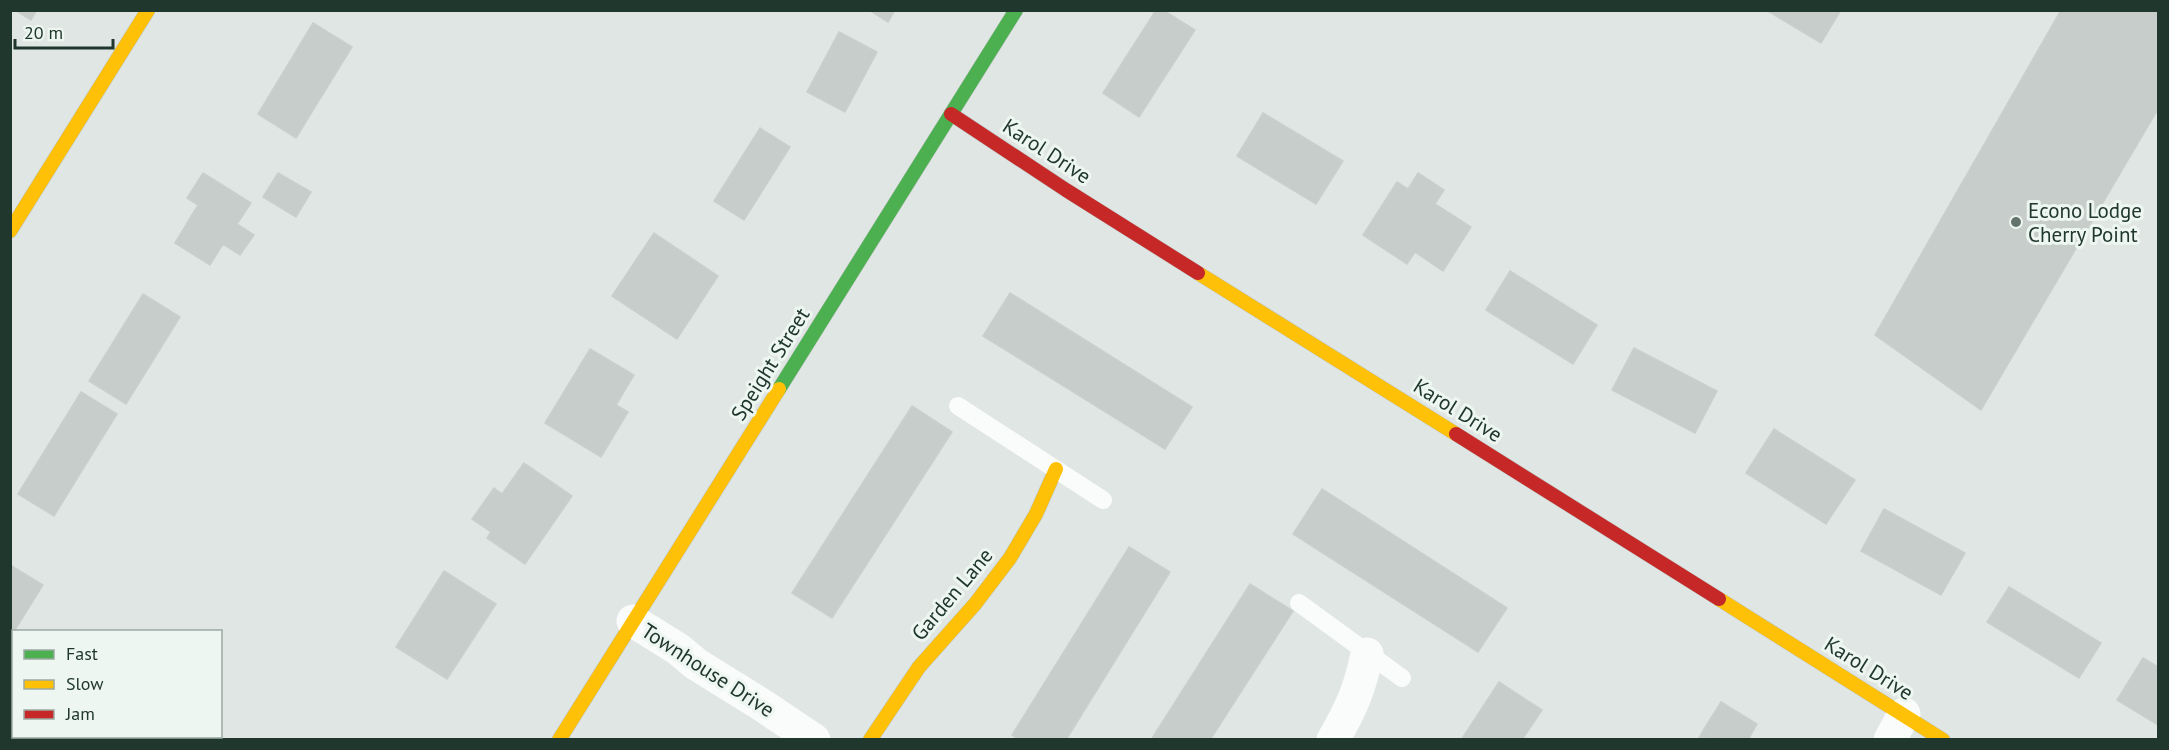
<svg xmlns="http://www.w3.org/2000/svg" width="2169" height="750" viewBox="0 0 2169 750" font-family="'PT Sans',sans-serif">
  <rect width="100%" height="100%" fill="#e0e6e3"/>
  <path fill="#c7cdca" stroke="#c9cfcc" stroke-width="1.5" d="M15 10H37L31 20Z
    M869 10H895L888 22Z
    M1156 10H1163L1195 30 1139 117 1103 93Z
    M1766 10H1841L1821 43Z
    M2061 10 2158 11V109L1981 410 1875 335Z
    M313 23 352 47 296 138 258 114Z
    M839 32 877 52 845 112 807 92Z
    M1263 113 1343 161 1316 204 1237 156Z
    M760 128 790 147 744 220 714 201Z
    M203 173 251 203 237 224 254 235 240 255 223 244 210 265 175 243 198 205 187 198Z
    M278 173 311 192 296 217 263 197Z
    M1418 173 1444 190 1435 204 1471 227 1443 271 1415 252 1407 264 1363 235 1397 182 1408 189Z
    M654 233 718 276 677 339 612 296Z
    M1510 271 1597 325 1573 364 1486 310Z
    M1010 293 1192 407 1165 449 983 336Z
    M143 294 180 317 126 404 89 381Z
    M1634 348 1717 391 1695 433 1612 390Z
    M590 349 634 375 616 405 628 412 601 457 545 423Z
    M81 392 117 414 54 516 18 494Z
    M912 406 952 432 832 618 792 593Z
    M1774 429 1855 480 1826 524 1746 473Z
    M524 463 572 496 525 564 487 538 491 532 472 519 494 488 502 494Z
    M1322 489 1507 608 1478 652 1293 534Z
    M1884 509 1965 553 1941 595 1861 551Z
    M1129 547 1170 572 1066 740H1020L1012 735Z
    M10 565 43 585 10 638Z
    M444 571 496 604 447 679 396 647Z
    M1250 584 1293 611 1210 740H1151Z
    M2009 587 2101 643 2079 678 1987 622Z
    M2143 658 2158 667V725L2117 700Z
    M1499 682 1542 710 1522 740H1461Z
    M1721 702 1757 724 1748 740H1721L1704 729Z
    M1704 729 1721 740H1698Z"/>
  <g fill="none" stroke-linecap="round" stroke-linejoin="round">
    <defs>
      <path id="fast" d="M779 389 1016 10"/>
      <path id="slow" d="M10 231 148 10
        M1198 273 1456 434
        M1719 599 1943 740
        M559 740 779 389
        M870 740 919 667 975 604 1010 558 1036 514 1056 469"/>
      <path id="jam" d="M951 114 1066 190 1198 273
        M1456 434 1719 599"/>
    </defs>
    <use href="#fast" stroke="#b9c2be" stroke-width="15"/>
    <use href="#slow" stroke="#b9c2be" stroke-width="15"/>
    <use href="#jam" stroke="#b9c2be" stroke-width="15"/>
    <path stroke="#fafbfb" stroke-width="18" d="M958 406 1103 500
      M1299 603 1402 678"/>
    <path stroke="#fafbfb" stroke-width="33" d="M633 621 678 649 696 664 762 705 814 740
      M1333 740C1351 709 1360 689 1367 654
      M1890 740 1904 714"/>
    <use href="#fast" stroke="#4caf50" stroke-width="14"/>
    <use href="#slow" stroke="#ffc107" stroke-width="14"/>
    <use href="#jam" stroke="#c62828" stroke-width="14"/>
  </g>
  <circle fill="#63746d" stroke="#edf6f0" stroke-width="2" cx="2016" cy="222" r="6"/>
  <g text-anchor="middle" dominant-baseline="central" stroke-width="6" stroke-linejoin="round" paint-order="stroke">
    <g font-size="21" fill="#20372e" stroke="#edf6f0">
      <text transform="translate(1047 151) rotate(33)">Karol Drive</text>
      <text transform="translate(770 364) rotate(-58)">Speight Street</text>
      <text transform="translate(1458 410) rotate(32)">Karol Drive</text>
      <text transform="translate(952 594) rotate(-50)">Garden Lane</text>
      <text transform="translate(1869 668) rotate(32)">Karol Drive</text>
      <text transform="translate(708 670) rotate(33)">Townhouse Drive</text>
    </g>
    <g font-size="21" fill="#20372e" stroke="#edf6f0" text-anchor="start">
      <text x="2028" y="210">Econo Lodge<tspan x="2028" dy="24">Cherry Point</tspan></text>
    </g>
  </g>
  <rect width="2169" height="750" fill="none" stroke="#20372e" stroke-width="24"/>
  <rect x="12" y="630" width="210" height="108" fill="#edf6f0" stroke="#9baaa2" stroke-width="1.5"/>
  <rect x="24" y="650" width="30" height="9" fill="#4caf50" stroke="#9baaa2" stroke-width="1.5"/>
  <text x="66" y="660" font-size="18" fill="#20372e">Fast</text>
  <rect x="24" y="680" width="30" height="9" fill="#ffc107" stroke="#9baaa2" stroke-width="1.5"/>
  <text x="66" y="690" font-size="18" fill="#20372e">Slow</text>
  <rect x="24" y="710" width="30" height="9" fill="#c62828" stroke="#9baaa2" stroke-width="1.5"/>
  <text x="66" y="720" font-size="18" fill="#20372e">Jam</text>
  <path d="M15 39v9h98v-9" fill="none" stroke="#20372e" stroke-width="3"/>
  <text x="24" y="39" font-size="18" fill="#20372e" stroke="#edf6f0" stroke-width="4.5" paint-order="stroke">20 m</text>
</svg>
